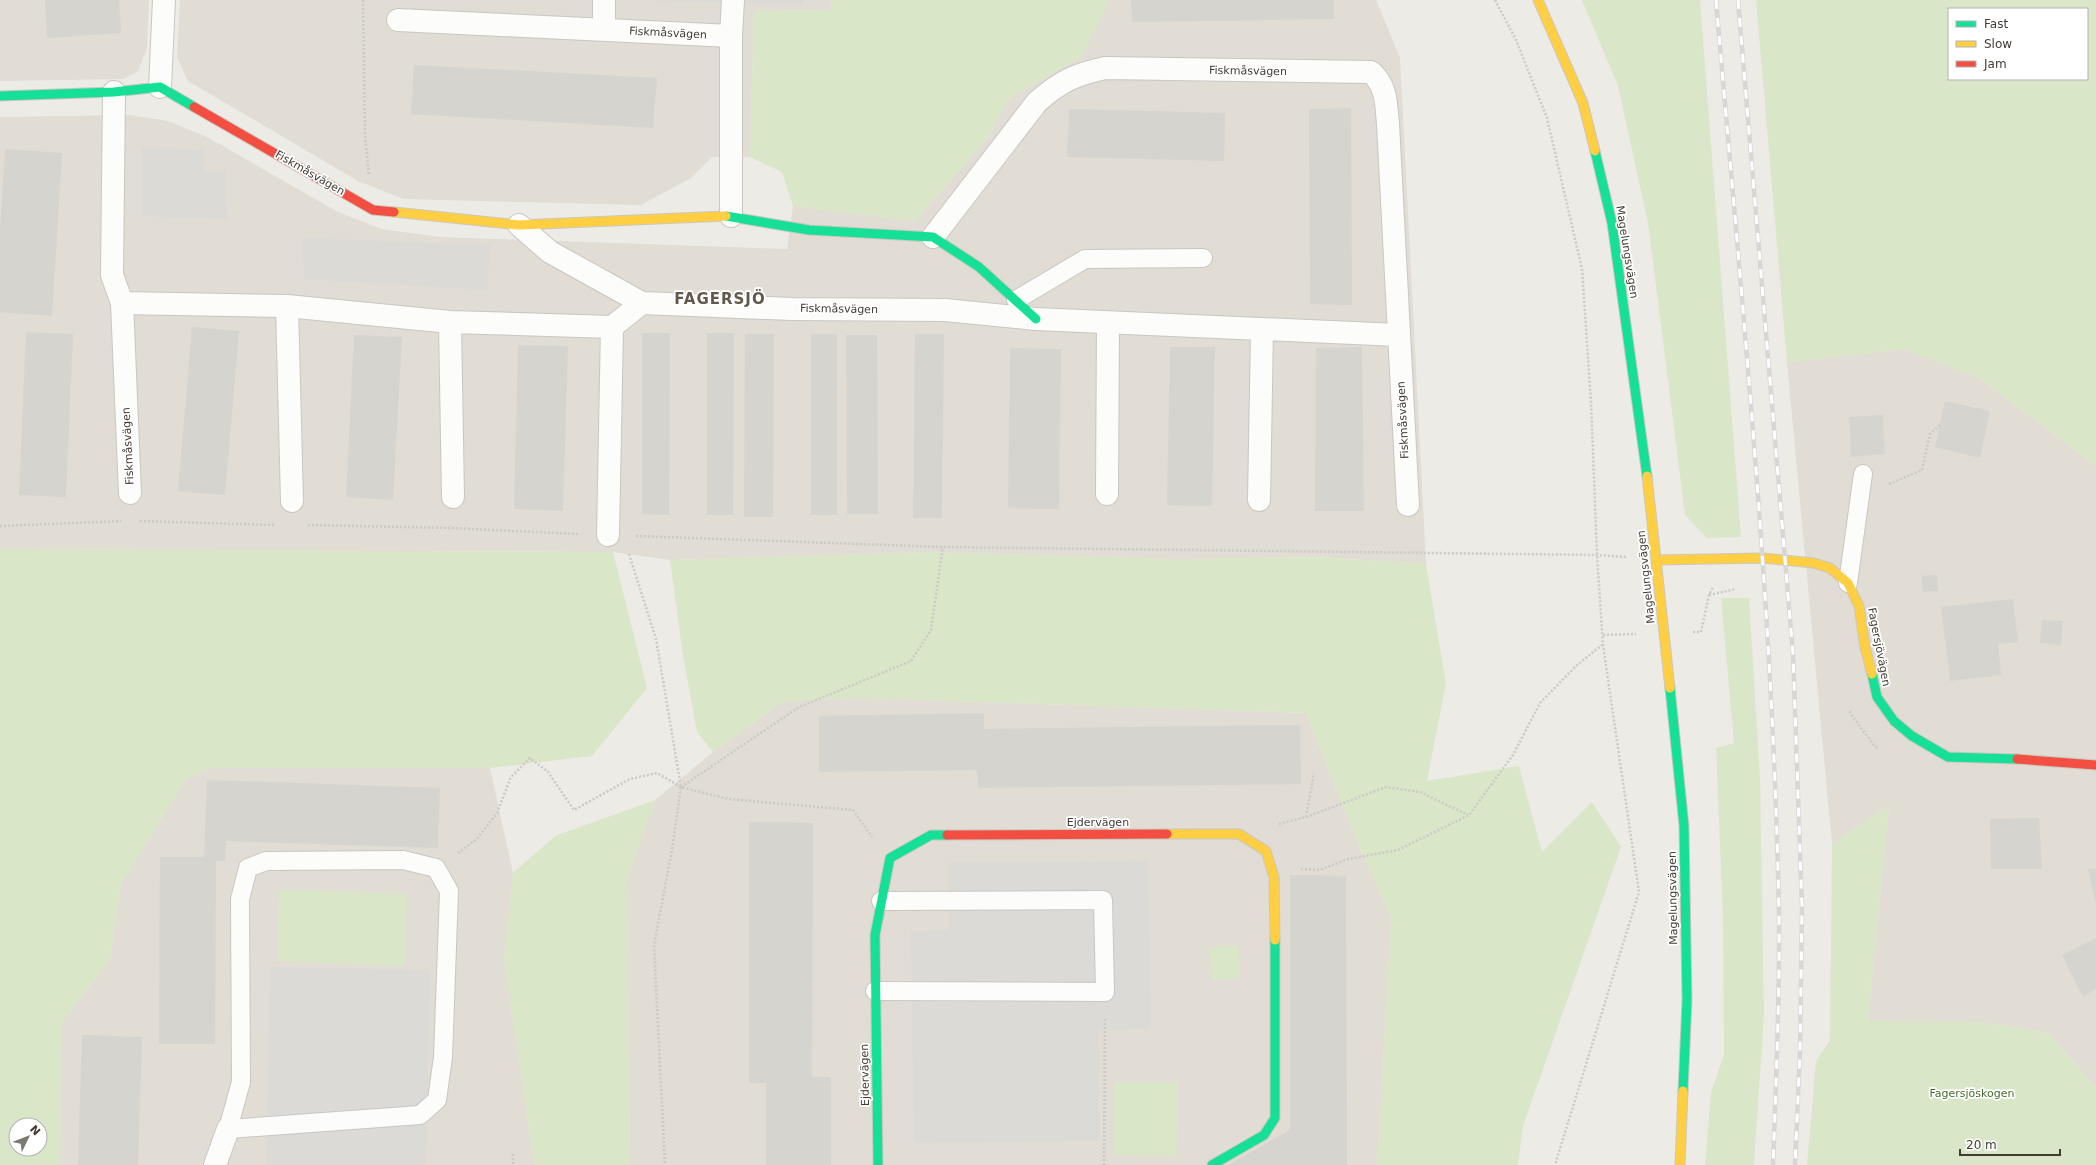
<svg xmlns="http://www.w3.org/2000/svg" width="2096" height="1165" viewBox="0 0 2096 1165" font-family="'DejaVu Sans',sans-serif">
  <rect width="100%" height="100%" fill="#edebe6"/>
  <path fill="#e1dcd4" d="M0 0H149L147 48 138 71 124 79 0 81Z
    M180 0H832L831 10 754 11 750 157H712L691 178 641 205 404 199 358 181 188 81 177 57Z
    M1109 0H1376L1400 58 1426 564 1317 557 1175 559 927 552 670 560 613 552 0 549V117L129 115 168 121 207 137 338 212 381 229 440 237 787 249 793 206 915 221 986 140 1009 98 1081 57Z
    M1905 349 1979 378 2096 466V1088L2049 1033 1980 1022H1868L1889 805 1832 844 1787 362Z
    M859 698 1306 713 1355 837 1391 918 1377 1165H630L627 880 655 800 713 752 784 701Z
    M210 768H490L513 873 504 959 534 1165H60L61 1024 110 959 121 884 186 779Z"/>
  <path fill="#dae6c8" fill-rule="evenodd" d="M832 0H1109L1081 57 1009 98 986 140 915 221 793 206 782 172 750 157 754 11 831 10Z
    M1582 0H1700L1741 537 1707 538 1685 515 1648 223 1618 86Z
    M1756 0H2096V466L1979 378 1905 349 1787 362ZM1949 9H2087V79H1949Z
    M0 549 613 552 647 688 592 756 490 768H210L186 779 121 884 110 959 61 1024 60 1165H0ZM16 1125H40V1149H16Z
    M927 552 1175 559 1317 557 1426 564 1446 683 1427 781 1519 766 1542 852 1592 802 1621 847 1523 1126 1518 1165H1377L1391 918 1355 837 1306 713 859 698 784 701 713 752 697 732 683 656 670 560Z
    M1721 598H1749L1760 777 1764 1014 1754 1165H1705L1711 1092 1724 1055 1723 918 1716 748 1734 743Z
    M655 800 627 880 630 1165H534L504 959 513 873 555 836Z
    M1889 805 1868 1021 1980 1022 2049 1033 2096 1088V1165H1807L1816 1061 1830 1040 1832 844Z
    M279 889 407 894 405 966 277 961Z
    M1238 945 1240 978 1212 980 1209 948Z
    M1114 1082H1178L1177 1156 1114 1155Z"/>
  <path fill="#dcdad6" d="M639 0H803L802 5Z
    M142 148 204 150V173L225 171 227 219 142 216Z
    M303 238 490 245 487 290 304 279Z
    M1148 861 1151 1029 1098 1030 1100 1141 914 1143 911 931 949 930 948 863Z
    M270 967 430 970 426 1165H266Z"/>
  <path fill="#d6d4cf" d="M45 0H119L121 33 47 38Z
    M1131 0H1334V19L1132 22Z
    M414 65 657 78 653 128 411 114Z
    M1351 108 1352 305 1310 304 1309 109Z
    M1069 109 1225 113 1224 161 1067 157Z
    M5 149 62 153 52 316 0 312V232Z
    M192 327 239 331 225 495 178 491Z
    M26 332 73 334 66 497 19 495Z
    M642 333H670L669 515 642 514Z
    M707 333H734L733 515H707Z
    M745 334H774L773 517H744Z
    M811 334H837V515H811Z
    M915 334H944L942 518H913Z
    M354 335 402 337 393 500 346 497Z
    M846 335H877L878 514H847Z
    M518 345 568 346 563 511 514 509Z
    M1170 347H1215L1212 506 1167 505Z
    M1362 347 1364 511H1315L1316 348Z
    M1010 348 1061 349 1059 509 1008 508Z
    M1945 401 1990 411 1980 458 1935 447Z
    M1883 415 1885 454 1851 457 1849 417Z
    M1937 575 1938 591 1923 592 1921 576Z
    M2013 599 2018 642 1998 644 2001 675 1950 681 1941 607Z
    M2042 620 2063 621 2061 645 2040 643Z
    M984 713V729L1300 725 1301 784 978 788 977 770 819 772V716Z
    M207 780 440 788 438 848 226 841 225 861H216L215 1044H159L160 857H204Z
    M2039 818 2042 869H1991L1990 819Z
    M749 822 813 823 812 1077H831V1165H766V1083H749Z
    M2088 869H2096V901H2095Z
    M1290 875 1346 876 1347 1165H1228L1290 1130Z
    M2096 938V989L2083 997 2062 955Z
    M82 1035 142 1037 138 1165H78Z"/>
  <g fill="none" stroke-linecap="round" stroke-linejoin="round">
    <defs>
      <path id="lane" d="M1016 300 1085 259 1203 258
        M1848 583 1863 474
        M403 860 436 868 449 891 443 1057 437 1100 420 1115 228 1129 241 1082 240 899 248 868 266 861Z
        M875 991 1105 992 1103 900 881 901"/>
      <path id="street" d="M604 0V29
        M398 20 731 36
        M160 87 164 0
        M114 92 112 275 122 303 130 493
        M731 216V36L733 0
        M519 225 550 252 642 303 792 309 945 310 1036 319 1398 335
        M933 237 1037 102C1061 81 1074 75 1105 68L1371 72C1387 86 1386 104 1388 124L1408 505
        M122 303 287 306
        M1107 494 1108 323
        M453 497 450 322 612 327
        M1259 500 1262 330
        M292 501 287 306 450 322
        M608 535 612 327 642 303
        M215 1165 228 1129"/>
      <path id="fast" d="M0 96 114 92 160 87 194 107
        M1595 151 1612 223 1647 476
        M726 216 809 230 933 237 979 267 1036 319
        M1872 674 1877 697 1894 721 1912 736 1948 757 2017 759
        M1670 688 1684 826 1687 1000 1683 1091
        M878 1165 875 935 890 858 931 835H947
        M1212 1165 1264 1135 1275 1118V940"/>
      <path id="slow" d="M1538 0 1583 103 1595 151
        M394 212 519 225 726 216
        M1647 476 1670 688
        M1657 560 1763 558 1814 563 1830 568 1848 583 1859 606 1865 647 1872 674
        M1167 834H1239L1266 851 1274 877 1275 940
        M1680 1165 1683 1091"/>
      <path id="jam" d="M194 107 373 210 394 212
        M2017 759 2096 765
        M947 835 1167 834"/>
    </defs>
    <use href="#lane" stroke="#c9c7c2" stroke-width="20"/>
    <use href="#street" stroke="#c9c7c2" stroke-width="24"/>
    <use href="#fast" stroke="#cbc7be" stroke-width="11"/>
    <use href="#slow" stroke="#cbc7be" stroke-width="11"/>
    <use href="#jam" stroke="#cbc7be" stroke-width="11"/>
    <path stroke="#cbcac6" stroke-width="2.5" stroke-dasharray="2 2" stroke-linecap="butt" d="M363 0 365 136 369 175
      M1495 0 1516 40 1547 118 1582 269 1591 402 1597 555 1603 645 1639 892 1555 1165
      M1889 484 1922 470 1930 434 1941 424
      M140 521 275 525
      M308 525 451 528 579 534
      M0 526 121 521
      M636 536 943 547 1597 555 1627 557
      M629 554 656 639 681 787 672 850 654 945 665 1165
      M1709 595 1736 589
      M1693 632H1701L1709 595 1713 587
      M1603 635 1636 634
      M1850 711 1851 714 1873 744 1879 749
      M681 787 799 707 911 661 931 630 943 547
      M1306 817 1386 787 1420 792 1468 815
      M1279 824 1306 817 1314 773
      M458 853 477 839 497 813 511 777 530 758 548 772 574 810 630 779 657 773 681 787 728 799 853 810 872 837
      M1301 869 1320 870 1348 859 1398 850 1469 815 1513 755 1540 703 1577 665 1602 645
      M513 1154V1165
      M1104 1165 1105 1018"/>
    <use href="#lane" stroke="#fcfcfb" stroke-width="18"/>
    <use href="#street" stroke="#fcfcfb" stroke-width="22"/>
    <use href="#fast" stroke="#16e098" stroke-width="9"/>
    <use href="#slow" stroke="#ffcf43" stroke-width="9"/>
    <use href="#jam" stroke="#f24e42" stroke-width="9"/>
    <defs>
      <path id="rail" d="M1716 0C1742 304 1773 608 1779 913 1780 997 1776 1081 1773 1165
        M1738 0 1793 654 1802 906 1800 1052 1795 1165"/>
    </defs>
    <use href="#rail" stroke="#d7d7d6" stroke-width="4.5"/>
    <use href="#rail" stroke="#fff" stroke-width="3" stroke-dasharray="9" stroke-linecap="butt"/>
  </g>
  <g text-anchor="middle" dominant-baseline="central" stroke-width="3.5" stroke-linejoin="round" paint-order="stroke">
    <g font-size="11" fill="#413b34" stroke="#fff">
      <text transform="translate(668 33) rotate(3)">Fiskmåsvägen</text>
      <text transform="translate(1248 71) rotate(1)">Fiskmåsvägen</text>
      <text transform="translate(310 173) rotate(30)">Fiskmåsvägen</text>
      <text transform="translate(1627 252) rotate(81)">Magelungsvägen</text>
      <text transform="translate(839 309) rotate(1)">Fiskmåsvägen</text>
      <text transform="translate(1403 420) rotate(-93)">Fiskmåsvägen</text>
      <text transform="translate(128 446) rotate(-93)">Fiskmåsvägen</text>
      <text transform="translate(1646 577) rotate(-96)">Magelungsvägen</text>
      <text transform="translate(1879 647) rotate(79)">Fagersjövägen</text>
      <text x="1098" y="822">Ejdervägen</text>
      <text transform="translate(1673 898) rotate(-91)">Magelungsvägen</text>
      <text transform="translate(865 1075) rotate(-91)">Ejdervägen</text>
    </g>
    <g font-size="11" fill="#476c2e" stroke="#fff">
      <text x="1972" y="1093">Fagersjöskogen</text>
    </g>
    <g font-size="15" font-weight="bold" letter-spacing="1" fill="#62594c" stroke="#fff">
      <text x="720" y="299">FAGERSJÖ</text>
    </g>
  </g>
  <rect x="1948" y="8" width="140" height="72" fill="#ffffff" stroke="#b3b1ae"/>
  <rect x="1956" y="21" width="20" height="6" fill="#16e098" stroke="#b3b1ae"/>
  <text x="1984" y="28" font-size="12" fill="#413b34">Fast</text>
  <rect x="1956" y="41" width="20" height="6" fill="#ffcf43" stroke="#b3b1ae"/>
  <text x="1984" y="48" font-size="12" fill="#413b34">Slow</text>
  <rect x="1956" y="61" width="20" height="6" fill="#f24e42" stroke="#b3b1ae"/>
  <text x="1984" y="68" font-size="12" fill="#413b34">Jam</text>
  <g transform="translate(28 1137) rotate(47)"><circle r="19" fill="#ffffff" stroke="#b3b1ae"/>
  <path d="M0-3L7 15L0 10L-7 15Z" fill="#7d7972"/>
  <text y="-6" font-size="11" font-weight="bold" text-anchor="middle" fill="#413b34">N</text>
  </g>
  <path d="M1960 1149v6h100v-6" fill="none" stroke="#413b34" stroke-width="2"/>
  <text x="1966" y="1149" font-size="12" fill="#413b34" stroke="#ffffff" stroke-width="3" paint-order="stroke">20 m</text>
</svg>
